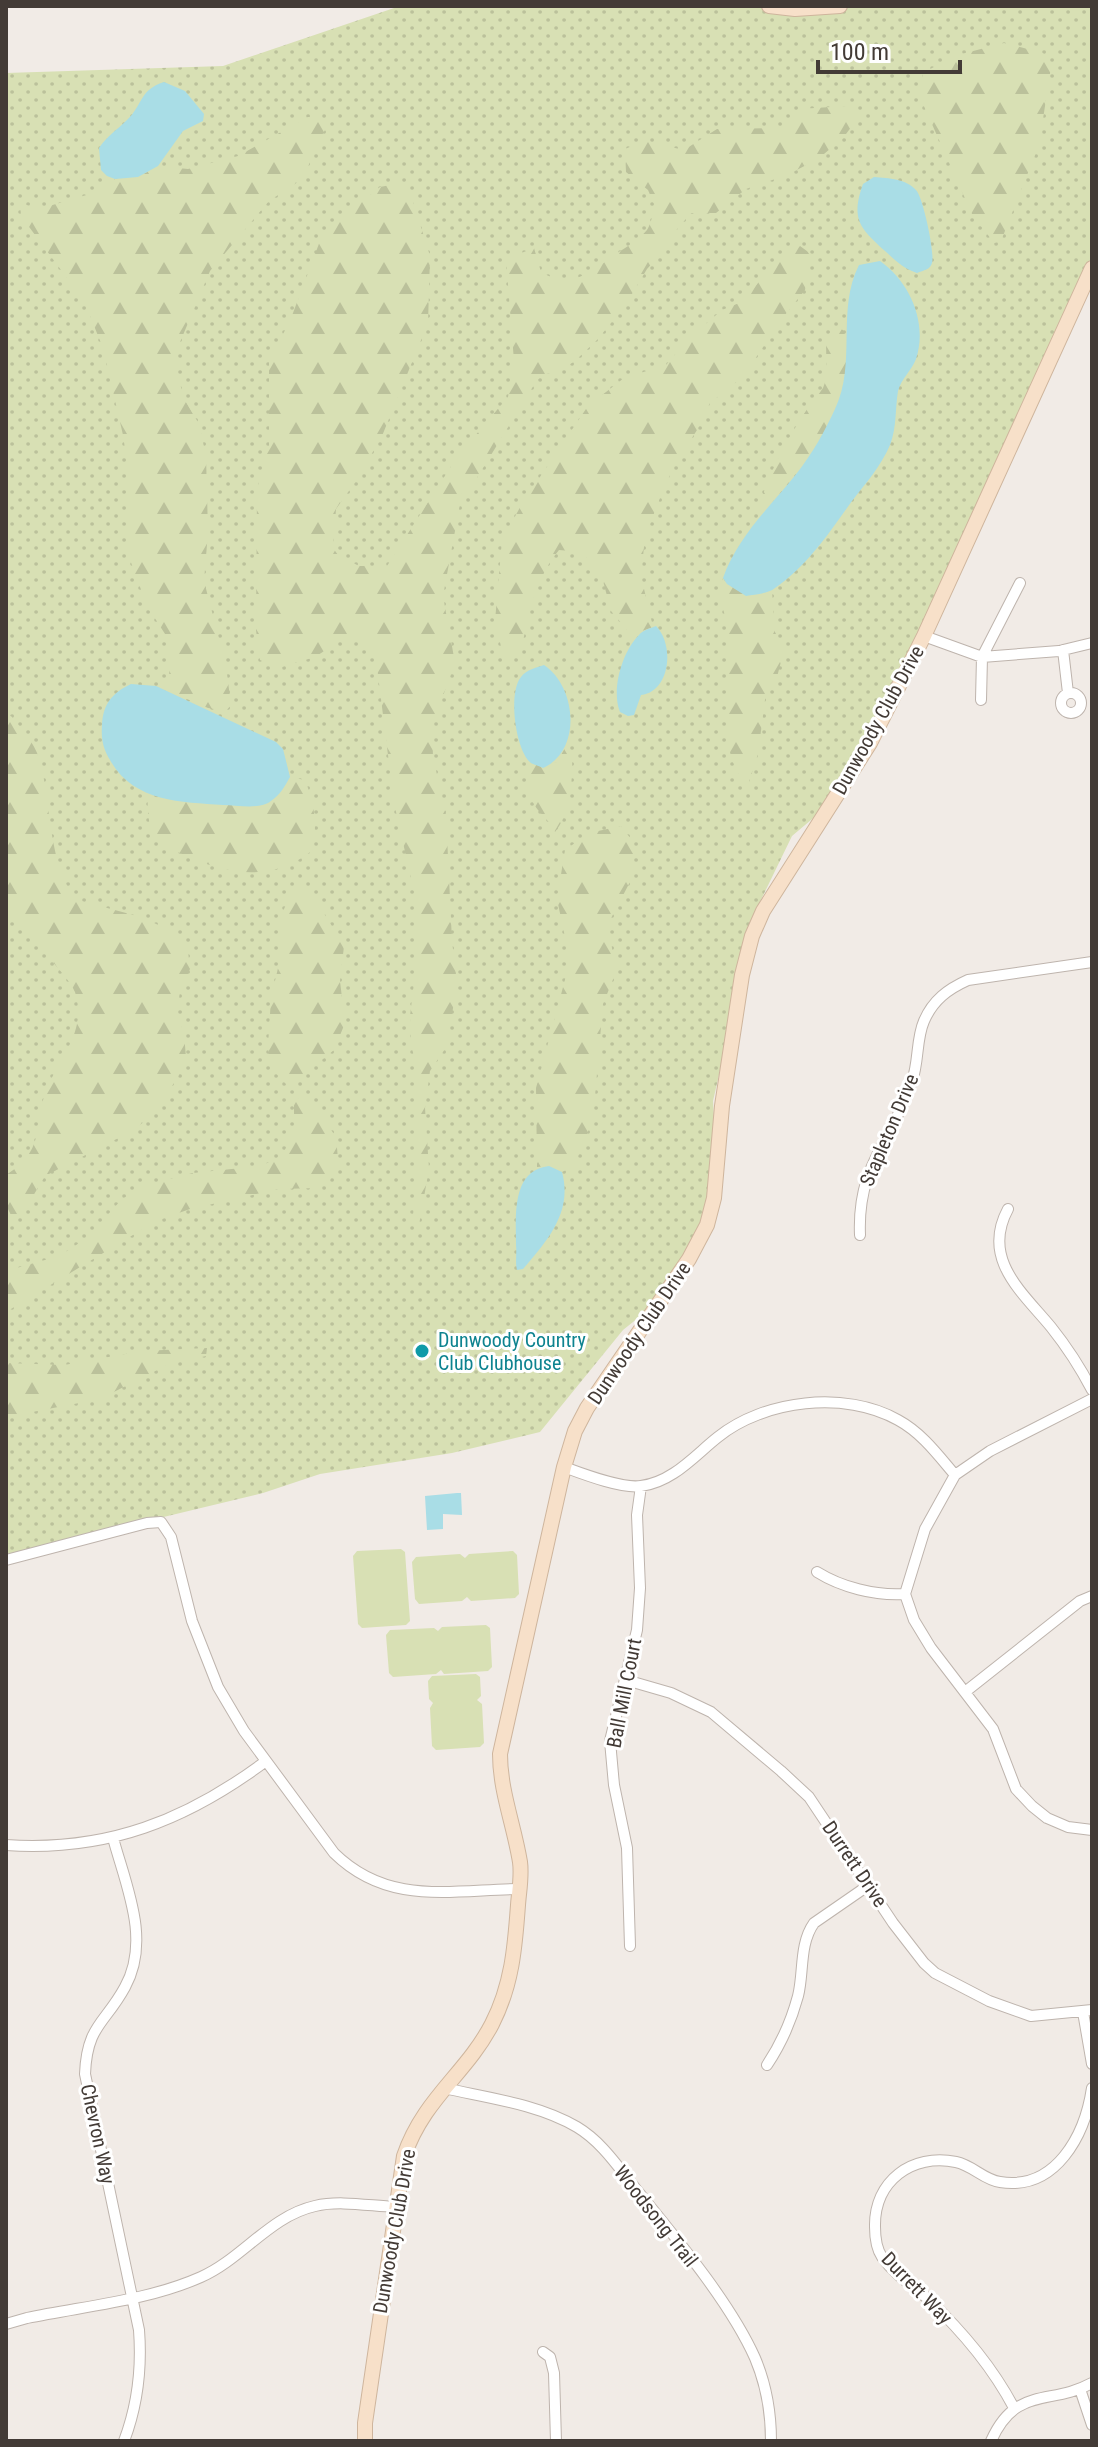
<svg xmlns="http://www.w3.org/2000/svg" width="1098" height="2447" viewBox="0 0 1098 2447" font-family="'Roboto Condensed',sans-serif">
  <defs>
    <pattern id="grass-dots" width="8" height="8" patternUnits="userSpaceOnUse" patternTransform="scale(2)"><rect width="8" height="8" fill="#d8e0b4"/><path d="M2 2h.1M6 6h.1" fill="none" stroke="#bbc19b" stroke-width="1.8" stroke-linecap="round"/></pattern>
    <pattern id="forest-firs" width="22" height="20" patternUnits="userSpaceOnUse" patternTransform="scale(2)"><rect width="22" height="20" fill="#d8e0b4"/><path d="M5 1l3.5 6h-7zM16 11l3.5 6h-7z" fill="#bbc19b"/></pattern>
  </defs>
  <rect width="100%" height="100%" fill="#f1ebe6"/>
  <path fill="url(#grass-dots)" d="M400 6H706L788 9 807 6H1092V255L1053 352 843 793 792 836 757 908 713 1101 719 1206 668 1294 623 1330 540 1432 452 1453 320 1474 263 1493 6 1555V73L223 66Z"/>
  <path fill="url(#forest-firs)" d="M1004 43 1043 53 1051 67 1039 145 1001 241 994 243 972 214 919 95 923 73 954 56Z
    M847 106 858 118 843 138 818 159 787 175 746 189 716 213H691L673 234 665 249 647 269 626 304 598 339 575 361 556 373 544 374 537 380 475 481 462 493 443 596 455 663 432 726 433 757 446 815 452 941 457 983 447 1046 430 1071 425 1108 429 1169 419 1225 413 1220 418 1103V1071L411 1045 410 1016 418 950V909L394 803 376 659 364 641 338 642 315 657 278 668 260 660 256 630 257 489 269 446V360L290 321 323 233 380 187 401 183 412 198 430 256 428 323 382 436 356 481 336 509 333 548 338 555 359 566H387L457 457 508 397 514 361 506 259 534 248 541 272C572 290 591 272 616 254 626 247 639 240 647 230 651 224 653 213 655 206L648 190 626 172 625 149 644 141 684 150 717 129 783 128 799 109Z
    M308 117 331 120 316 145 304 178 269 201 210 271 175 354 174 366 186 402 199 424 206 456 208 532 204 581 226 666 231 705 226 711 208 708 168 691 170 663 167 637 147 606 129 557 130 484 123 435 103 348 84 301 21 216 20 203 39 209 100 191 115 179 138 177 158 166 188 169 238 156Z
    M800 246 811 254 805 290 781 320 743 377 710 403 697 430 674 466 660 498 645 537 641 576 653 627 642 631 632 643 627 630 611 611 602 577 582 552 559 550C534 580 528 618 520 656L503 655 495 621 502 540 523 502 588 406 624 378 666 365 689 338 722 310 744 301 768 270Z
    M834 327 843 330C848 340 847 350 847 361 846 418 796 474 760 517 756 493 793 429 808 408 812 401 819 395 823 388 832 369 819 343 834 327Z
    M723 578 727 584 746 595 772 591 775 632 784 650 777 677 766 692 758 754 748 785C713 754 731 674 728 633 727 614 715 595 723 578Z
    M11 716C21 729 34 742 39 758 51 794 48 880 81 901L141 917 167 929 188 951 190 969 180 991 177 1014 184 1033 186 1058 178 1077 164 1098 148 1119 130 1132 45 1176 24 1211 12 1217 6 1205V1175C49 1149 31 1122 49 1084 63 1053 87 1029 75 992 70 977 20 927 6 913V717Z
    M565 748 572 753C573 777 571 813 555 832 550 821 541 815 535 806 526 790 526 773 526 755L532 764 557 762Z
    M290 777 305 780C315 805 317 823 313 850 272 883 227 875 182 854 176 851 164 848 159 843 148 832 147 810 148 795L160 798 283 789Z
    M621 826 634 843 631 880 608 924 616 972 603 1004 593 1119 574 1166 562 1172 549 1166 537 1167 536 1088 570 961 557 899 565 850 589 833Z
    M294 886 307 892 316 900 344 946 340 981 345 1023 334 1050 307 1072 286 1084 270 1067 268 1046 271 998 282 951 281 916Z
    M307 1095 336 1137 338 1159 330 1180 320 1188 279 1189 190 1209 156 1221 6 1312V1271L59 1256 87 1238 122 1199 150 1184 193 1173 261 1166 283 1155 294 1128V1100Z
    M207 1348 206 1356 167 1365 100 1399 6 1417V1363L64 1365 142 1351Z"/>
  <path fill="#d8e0b4" d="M401 1549 405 1552 410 1621 406 1625 362 1628 358 1624 353 1556 357 1551Z
    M513 1551 517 1555 519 1594 515 1598 471 1601 467 1597 462 1601 419 1604 415 1599 412 1562 416 1557 460 1554 465 1558 469 1554Z
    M486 1625 490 1628 492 1667 488 1671 444 1674 441 1670 436 1674 393 1677 389 1673 386 1635 390 1630 434 1628 438 1631 442 1627Z
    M476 1674 480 1677 481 1696 477 1700 482 1704 484 1743 480 1747 436 1750 432 1746 430 1708 433 1703 429 1699 428 1681 432 1676Z"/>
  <path fill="#a9dde6" d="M164 82 185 91 204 114 203 121 183 131 158 166 138 177 115 179 107 176 101 170 99 148C107 136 117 130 127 120 143 105 139 90 164 82Z
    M874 177C889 178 906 179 916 190 923 197 935 253 932 263 930 270 924 270 917 273 903 268 897 262 885 251 861 229 850 220 863 184Z
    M880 261C910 282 928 323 916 359 912 370 901 379 898 391 895 409 897 427 890 445 881 466 866 483 852 501 829 533 808 565 775 588 768 594 755 594 746 596L727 584 723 578C738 536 770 507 797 473 812 454 825 431 835 409 857 363 836 310 859 265Z
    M656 626C675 645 670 692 641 695L634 715 628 716 620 712C611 690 622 652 639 635 643 630 649 629 656 626Z
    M544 665C577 687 582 751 543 768 542 767 532 764 531 763 515 750 508 692 521 677 527 669 536 668 544 665Z
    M131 684 156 686 276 742 283 749 290 777C285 786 280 795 271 801 260 810 237 805 223 805 181 802 133 802 110 760 103 749 101 739 102 725 103 704 112 693 131 684Z
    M549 1166 562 1172C573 1212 547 1241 523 1269L517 1270C515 1261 517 1254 516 1245 516 1217 511 1170 549 1166Z
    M457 1493H461L462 1515 443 1514V1529L427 1530 425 1496Z"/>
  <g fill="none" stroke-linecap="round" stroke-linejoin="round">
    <defs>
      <path id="street" d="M924 636 982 657 1059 651 1092 643
        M1063 650 1068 693
        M1061 703a10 10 0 1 1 20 0a10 10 0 1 1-20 0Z
        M981 700 982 657 1020 583
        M1008 1209C981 1259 1022 1292 1051 1327 1067 1347 1080 1367 1092 1390
        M860 1235C857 1164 892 1142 912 1081 919 1062 916 1039 924 1021 933 1000 948 989 968 980L1092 962
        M1092 1399 990 1451 955 1475 925 1529 905 1594 914 1620 931 1648 993 1729 1016 1789 1032 1806 1047 1818 1068 1827 1092 1830
        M564 1467C583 1474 622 1489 641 1486 673 1482 695 1455 718 1437 764 1400 845 1390 898 1420 922 1433 938 1455 955 1475
        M6 1560 147 1523 161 1522 171 1537 192 1621 218 1687 244 1731 334 1853C388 1906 450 1890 520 1889
        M817 1572C841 1587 875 1596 905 1594
        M626 1680 671 1693 711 1712 781 1771 809 1797 893 1923 924 1963 935 1973 989 2001 1031 2016 1092 2010
        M965 1692 1080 1601 1092 1596
        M113 1838C126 1886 151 1940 125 1987 105 2024 87 2025 85 2074L139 2330C142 2369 138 2404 124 2441
        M6 1845C107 1852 187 1820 266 1761
        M630 1946 627 1848 614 1785 610 1741 637 1630 640 1588 637 1515 641 1486
        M1083 2012 1092 2064
        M767 2065C781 2044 791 2022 798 1996 804 1973 799 1944 814 1923L869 1885
        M444 2088C488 2098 538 2104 577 2127 602 2142 618 2167 636 2189 675 2237 730 2302 755 2358 766 2384 771 2413 771 2441
        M6 2324 27 2318C84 2306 147 2301 201 2277 242 2259 270 2216 315 2206 340 2200 370 2206 395 2207
        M543 2352 550 2357 554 2373 556 2441
        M1080 2389 1092 2425
        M1014 2408C993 2368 960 2329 927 2298 911 2285 894 2274 882 2257 876 2248 875 2238 875 2227 874 2181 912 2153 956 2162 972 2165 984 2180 1000 2182 1056 2191 1085 2135 1092 2088
        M991 2441C1016 2385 1050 2406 1092 2383"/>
      <path id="secondary" d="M769 6 795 9 840 6
        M365 2441V2423L404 2156C424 2098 466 2074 492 2024 512 1985 515 1947 518 1905 519 1891 522 1876 520 1862 514 1825 500 1791 500 1754L564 1467 575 1431 587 1408 689 1259 707 1225 714 1198 722 1106 742 975 752 936 763 911 870 743 924 636 1092 268"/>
    </defs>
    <use href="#street" stroke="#beb4ad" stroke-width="12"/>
    <use href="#secondary" stroke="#ceb59d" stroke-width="16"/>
    <use href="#street" stroke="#fff" stroke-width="10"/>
    <use href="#secondary" stroke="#f7e0c9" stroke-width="14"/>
  </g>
  <circle fill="#0f9aa8" stroke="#fff" stroke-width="3" cx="422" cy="1351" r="8"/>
  <g text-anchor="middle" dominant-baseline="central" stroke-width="6" stroke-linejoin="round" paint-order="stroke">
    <g font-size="20" fill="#433b36" stroke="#fff">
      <text transform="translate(878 720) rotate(-61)">Dunwoody Club Drive</text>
      <text transform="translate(889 1130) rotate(-67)">Stapleton Drive</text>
      <text transform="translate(639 1333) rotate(-56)">Dunwoody Club Drive</text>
      <text transform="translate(624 1693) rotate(-79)">Ball Mill Court</text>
      <text transform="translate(855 1864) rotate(56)">Durrett Drive</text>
      <text transform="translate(98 2134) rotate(78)">Chevron Way</text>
      <text transform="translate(656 2216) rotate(52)">Woodsong Trail</text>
      <text transform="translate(394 2231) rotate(-80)">Dunwoody Club Drive</text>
      <text transform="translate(917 2288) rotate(46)">Durrett Way</text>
    </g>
    <g font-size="20" fill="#0d838f" stroke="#fff" text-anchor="start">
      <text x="438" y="1340">Dunwoody Country<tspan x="438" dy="23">Club Clubhouse</tspan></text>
    </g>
  </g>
  <rect width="1098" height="2447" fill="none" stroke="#433b36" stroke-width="16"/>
  <path d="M818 60v12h142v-12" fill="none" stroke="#433b36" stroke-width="4"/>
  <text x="830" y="60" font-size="24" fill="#433b36" stroke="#ffffff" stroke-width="6" paint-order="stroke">100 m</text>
</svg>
